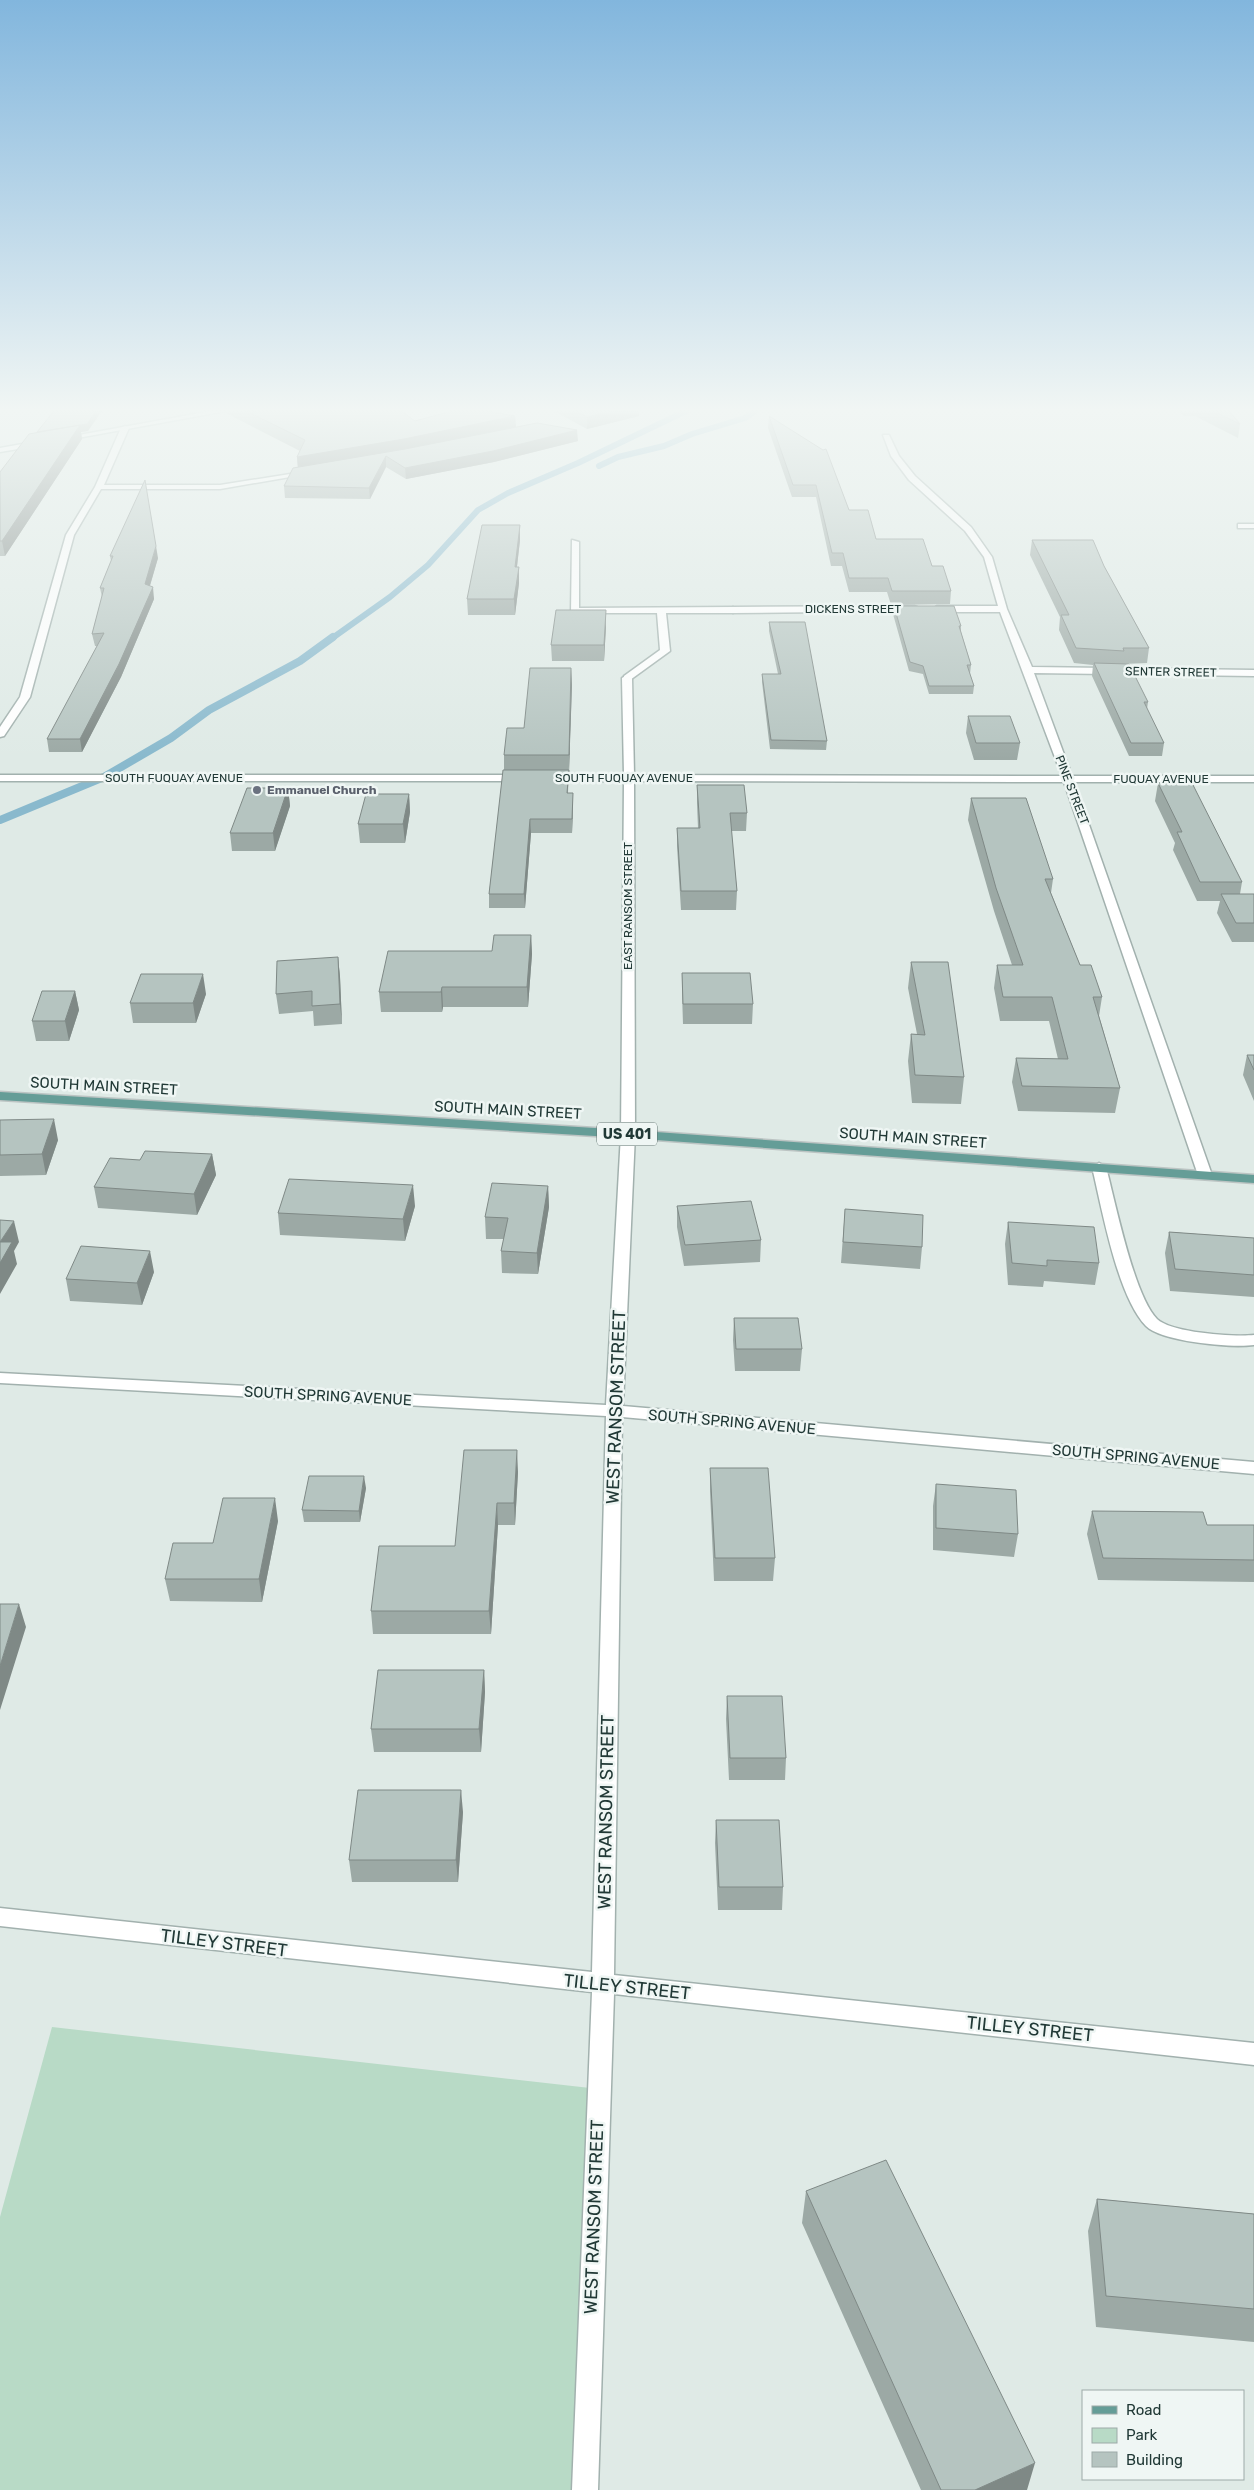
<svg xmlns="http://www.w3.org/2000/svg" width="1254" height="2490" viewBox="0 0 1254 2490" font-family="Rubik,sans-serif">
  <rect width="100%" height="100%" fill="#dfeae6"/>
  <path fill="#b8dac6" d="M52 2027 599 2089 585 2490H0V2217Z"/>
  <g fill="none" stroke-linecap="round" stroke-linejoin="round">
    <path stroke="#89b9cd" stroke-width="6" d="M599 466 618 457 664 446 692 434 745 418 755 411
      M331 639 390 597 428 565 478 510 508 493 578 463 686 411"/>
    <path stroke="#89b9cd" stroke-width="8" d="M0 820 104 777 171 738 209 710 300 661 333 637"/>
    <defs>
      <path id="lane" d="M572 540 579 542V608L733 607 737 610 733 613H666L670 651 630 680H624V676L660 650 657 613H571Z
        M1099 1163 1106 1167C1115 1201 1134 1296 1157 1319 1172 1333 1234 1337 1254 1335V1345C1232 1348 1162 1342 1146 1326 1117 1296 1102 1208 1092 1167Z"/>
      <path id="street" d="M125 426 129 428 104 485H220L309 471 313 473 220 489H101L74 535 30 697 4 736 0 737V727L20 697 66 535 95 487 121 428Z
        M883 435H889L899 456 915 476 971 527 992 557 1007 609 1032 667 1254 670V676L1034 673 1072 776H1254V782H1074L1212 1175 1205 1179 1198 1175 1064 782 634 781 635 1134 623 1406 1254 1462V1474L622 1417 614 1975 1254 2043V2065L614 1994 598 2490H572L592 1992 0 1926V1908L592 1972 606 1416 0 1383V1373L606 1405 621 1134 624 781H549L545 780V776L624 775 622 678 627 675 632 678 634 775 1062 776 1000 612H937L933 609 937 606H998L984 557 965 531 909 480 891 456Z
        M1238 524H1254V528H1238Z
        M914 606 917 607V611L733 613 729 610 733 607Z
        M0 775H521L526 778 521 781H0Z"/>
      <path id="secondary" d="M211 411H226L61 441 57 439Z
        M39 441 43 443 42 445 0 452V448Z"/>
      <path id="primary" d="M0 1092 628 1130 1254 1175V1183L628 1138 0 1100Z"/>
    </defs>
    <use href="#lane" stroke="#a2b1ae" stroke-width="3"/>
    <use href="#street" stroke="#a2b1ae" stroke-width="3"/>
    <use href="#secondary" stroke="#9fb5b0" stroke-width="3"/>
    <use href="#primary" stroke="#bcc4c3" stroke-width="3"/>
    <use href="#lane" fill="#fff" fill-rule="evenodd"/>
    <use href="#street" fill="#fff" fill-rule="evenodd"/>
    <use href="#secondary" fill="#fff" fill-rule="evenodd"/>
    <use href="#primary" fill="#659d97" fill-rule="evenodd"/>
  </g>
  <path fill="#9ca9a5" d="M226 411H401L415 421 515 416 516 427 578 441 494 462 406 479 386 467 370 499 285 498 284 486 298 467 297 457 300 451 226 413Z
    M554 411H639V416L587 429Z
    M1179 411H1229L1240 424 1238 438 1195 416H1183Z
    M769 416 849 510 876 539 932 566 951 591 950 604 891 605 887 592H849L842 566H831L816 497H792L768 428Z
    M88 431 81 432 82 439 5 556H0V472L37 433Z
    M520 525V540L517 567H519V583L515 615H468L467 599Z
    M1032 540 1104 566 1149 648 1147 663 1122 664 1148 702 1147 709 1164 743 1162 756H1129L1092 676 1093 665 1074 663 1059 630 1060 617 1030 555Z
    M110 556 158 558 150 586 154 599 121 677 82 752H49L47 739 97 646H95L92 634 102 597 100 588 111 561Z
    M894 606 961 626V632L971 665 970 674 974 686 973 694H929L923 674 909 671 893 614Z
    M769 622 827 741 826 750 770 749 762 682V674H778L769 631Z
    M606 626 604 661H552L551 645Z
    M571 668 572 685 568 793 573 806 572 833H531L525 908H489V894L504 770V755L524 728Z
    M968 716 1020 743 1017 760H974L966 733Z
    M1158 783 1242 882 1240 894H1254V942H1232L1217 913 1220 901H1197L1173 850 1175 843 1155 801Z
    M697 785 747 813 746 831H731L737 891 736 910H681L677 846V828H698L697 803Z
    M288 788 290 806 275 851H232L230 833Z
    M409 794 410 812 405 843H360L358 824Z
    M971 798 1053 879 1051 893 1080 965 1102 997 1099 1016 1120 1088 1115 1113 1018 1111 1012 1082 1016 1058 1058 1059 1049 1021H1000L994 988 997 965H1012L994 911 968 820Z
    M531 935 532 954 528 1007H443L442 1012H381L379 992 492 951Z
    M338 957 340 977 342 1024 314 1026 313 1011 279 1014 276 994Z
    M911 962 964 1077 961 1104 912 1103 908 1061 911 1034H917L908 988Z
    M682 973 753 1004 752 1024H683L682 993Z
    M75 991 79 1010 69 1041H36L32 1021Z
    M206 994 196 1023H133L130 1003Z
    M1247 1055H1254V1101L1243 1075Z
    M0 1120 58 1140 46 1175 0 1176Z
    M212 1154 216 1175 197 1215 98 1208 94 1187Z
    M548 1186 549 1207 538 1274 502 1273 501 1251 504 1239H486L485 1217Z
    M415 1206 405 1241 280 1235 278 1213Z
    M677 1206 761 1240 760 1262 684 1266 677 1227Z
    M845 1209 922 1247 920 1269 841 1263Z
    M1008 1222 1099 1263 1095 1285 1044 1281 1043 1287 1008 1285 1005 1244Z
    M1169 1232 1254 1238V1297L1170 1291 1165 1253Z
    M154 1272 142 1305 70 1301 66 1279Z
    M734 1318 802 1349 800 1371H735L733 1340Z
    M710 1468 775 1558 773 1581H714L710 1491Z
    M518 1472 515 1525H498L491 1634H373L371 1611 455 1546Z
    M936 1484 1018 1534 1014 1557 933 1550V1506Z
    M366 1488 360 1522H304L302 1510Z
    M1092 1511 1207 1525H1254V1582L1098 1580 1087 1534Z
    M278 1521 262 1602 170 1601 165 1579 213 1543Z
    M484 1670 485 1692 481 1752H374L371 1729Z
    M727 1696 786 1758 785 1780H729L726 1719Z
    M463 1812 458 1882H352L349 1860Z
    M716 1820 783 1887 782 1910H718L715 1843Z
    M806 2191 1027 2490H921L802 2223Z
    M1097 2199 1254 2214V2342L1096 2327 1088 2231Z"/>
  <path fill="#7f8986" d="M96 411H102L88 431 81 432 82 439 5 556 2 541 37 432Z
    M612 411H639V416L587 429V417Z
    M515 416 516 429 298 470 297 457Z
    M577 430 578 441 494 462 406 479 405 468Z
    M386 456V467L370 499 369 488Z
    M520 525V540L515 583V567Z
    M156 546 158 558 147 595 145 584Z
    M519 567V583L515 615 514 599Z
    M153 587 154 599 121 677 82 752 80 739Z
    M606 610V626L604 661V645Z
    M571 668 572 685 569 773V755Z
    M288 788 290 806 275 851 273 833Z
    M573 793V806L572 833V819Z
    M409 794 410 812 405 843 403 824Z
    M530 819 531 833 525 908 524 894Z
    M531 935 532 954 528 1007 527 987Z
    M338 957 340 977 342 1024 340 1004Z
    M203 974 206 994 196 1023 193 1003Z
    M442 987 443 1007 442 1012 441 992Z
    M75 991 79 1010 69 1041 65 1021Z
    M54 1119 58 1140 46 1175 42 1154Z
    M212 1154 216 1175 197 1215 194 1194Z
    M413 1185 415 1206 405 1241 403 1219Z
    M548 1186 549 1207 538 1274 537 1253Z
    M14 1221 19 1242 14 1251 17 1264 0 1294V1242Z
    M150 1251 154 1272 142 1305 137 1283Z
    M517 1450 518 1472 515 1525 514 1503Z
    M364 1476 366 1488 360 1522 359 1511Z
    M275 1498 278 1521 262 1602 259 1579Z
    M497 1503 498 1525 491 1634 489 1611Z
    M19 1604 26 1627 0 1710V1666Z
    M484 1670 485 1692 481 1752 479 1729Z
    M461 1790 463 1812 458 1882 456 1860Z
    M1035 2463 1027 2490H975Z"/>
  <path fill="#b5c4c0" stroke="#7f8986" d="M54 411H96L87 424 37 432Z
    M246 411H401L415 421 452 411H486L515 416 404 439 297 457 305 440Z
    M576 411H612L587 417Z
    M1213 411H1229L1240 424Z
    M769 416 823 450 826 449 849 510H868L876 539H923L932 566H943L951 591H892L888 578H849L843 553H832L816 485H793Z
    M537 423 577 430 493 451 405 468 386 456 369 488 284 486 293 468 405 449Z
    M80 425 2 541H0V472L29 434Z
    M145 480 156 546 145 584 153 587 119 664 80 739H47L104 633 92 634 104 588H100L113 556H110Z
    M482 525H520L515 567H519L514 599H467Z
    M1032 540H1093L1104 566 1149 648H1123L1124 651 1076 648 1061 615H1069Z
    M894 606H954L961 626H959L971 665H967L974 686H929L923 666 910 662Z
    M556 610H606L604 645H551Z
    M769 622H805L827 741 771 740 762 674H781Z
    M1094 663 1129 664 1148 702H1144L1164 743H1131Z
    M530 668H571L569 755H504L507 728H524Z
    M968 716H1010L1020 743H976Z
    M503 770H569L567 793H573L572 819H530L524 894H489Z
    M1158 783H1192L1242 882H1200L1177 832H1182Z
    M697 785H744L747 813H730L737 891H681L677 828H700Z
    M247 788H288L273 833H230Z
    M366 794H409L403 824H358Z
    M971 798H1026L1053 879H1045L1080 965H1091L1102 997H1093L1120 1088 1022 1086 1016 1058 1068 1059 1052 997H1003L997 965H1023L996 888Z
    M1221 894H1254V923H1236Z
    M494 935H531L527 987H442L441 992H379L388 951H492Z
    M338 957 340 1004 312 1006V991L276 994 277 961Z
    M911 962H948L964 1077 915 1075 911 1034 925 1035Z
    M682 973H750L753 1004H683Z
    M141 974H203L193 1003H130Z
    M42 991H75L65 1021H32Z
    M1247 1055H1254V1070Z
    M54 1119 42 1154 0 1155V1120Z
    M145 1151 212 1154 194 1194 94 1187 110 1158 140 1160Z
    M289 1179 413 1185 403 1219 278 1213Z
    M492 1183 548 1186 537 1253 501 1251 508 1218 485 1217Z
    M751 1201 761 1240 685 1245 677 1206Z
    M845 1209 923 1215 922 1247 843 1242Z
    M0 1220 14 1221 0 1242H12L0 1263Z
    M1008 1222 1094 1227 1099 1263 1047 1260V1266L1012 1263Z
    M1169 1232 1254 1238V1275L1175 1269Z
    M81 1246 150 1251 137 1283 66 1279Z
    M734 1318H798L802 1349H736Z
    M464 1450H517L514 1503H497L489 1611H371L379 1546H455Z
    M710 1468H768L775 1558H715Z
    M309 1476H364L359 1511 302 1510Z
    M936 1484 1016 1490 1018 1534 936 1528Z
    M223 1498H275L259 1579H165L173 1543H213Z
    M1092 1511 1203 1512 1207 1525H1254V1560L1103 1558Z
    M0 1604H19L0 1666Z
    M378 1670H484L479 1729H371Z
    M727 1696H782L786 1758H730Z
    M358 1790H461L456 1860H349Z
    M716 1820H779L783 1887H719Z
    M886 2160 1035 2463 975 2490H941L806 2191Z
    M1097 2199 1254 2214V2309L1106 2296Z"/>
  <linearGradient id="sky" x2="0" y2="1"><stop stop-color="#82b6dd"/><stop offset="0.54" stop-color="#f1f6f4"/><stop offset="1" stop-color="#f1f6f4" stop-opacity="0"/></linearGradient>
  <rect width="1254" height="759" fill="url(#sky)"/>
  <circle fill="#6b7280" stroke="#eff6f4" stroke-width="2" cx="257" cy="790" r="5"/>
  <g text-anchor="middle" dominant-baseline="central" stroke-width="5" stroke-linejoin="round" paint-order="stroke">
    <g font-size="12" fill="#213936" stroke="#eff6f4">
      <text x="853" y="609">DICKENS STREET</text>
      <text transform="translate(1171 672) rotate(1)">SENTER STREET</text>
      <text x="174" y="778">SOUTH FUQUAY AVENUE</text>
      <text x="624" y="778">SOUTH FUQUAY AVENUE</text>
      <text x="1161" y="779">FUQUAY AVENUE</text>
      <text transform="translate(1072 790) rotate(69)">PINE STREET</text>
      <text transform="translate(628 906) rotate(-90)">EAST RANSOM STREET</text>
    </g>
    <g font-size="12" font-weight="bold" fill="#5b616d" stroke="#eff6f4" text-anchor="start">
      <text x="267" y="790">Emmanuel Church</text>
    </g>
    <rect fill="#eff6f4" stroke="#5f726f" stroke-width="1" x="597" y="1122.5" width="60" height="23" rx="4"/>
    <g font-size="14" font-weight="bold" fill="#213936">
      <text x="627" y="1134">US 401</text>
    </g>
    <g font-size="15" fill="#213936" stroke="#eff6f4">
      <text transform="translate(104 1086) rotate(3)">SOUTH MAIN STREET</text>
      <text transform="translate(508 1110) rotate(3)">SOUTH MAIN STREET</text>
      <text transform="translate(913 1138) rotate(4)">SOUTH MAIN STREET</text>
      <text transform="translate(328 1396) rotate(3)">SOUTH SPRING AVENUE</text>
      <text transform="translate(732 1422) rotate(5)">SOUTH SPRING AVENUE</text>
      <text transform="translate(1136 1457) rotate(5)">SOUTH SPRING AVENUE</text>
    </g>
    <g font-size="18" fill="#213936" stroke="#eff6f4">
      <text transform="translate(616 1407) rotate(-88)">WEST RANSOM STREET</text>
      <text transform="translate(606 1812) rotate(-89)">WEST RANSOM STREET</text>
      <text transform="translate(224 1943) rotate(7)">TILLEY STREET</text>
      <text transform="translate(627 1987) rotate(6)">TILLEY STREET</text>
      <text transform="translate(1030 2029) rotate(6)">TILLEY STREET</text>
      <text transform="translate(594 2217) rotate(-88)">WEST RANSOM STREET</text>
    </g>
  </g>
  <rect x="1082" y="2390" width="162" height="90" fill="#eff6f4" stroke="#9daaa8"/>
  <rect x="1092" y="2406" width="25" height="8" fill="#659d97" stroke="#9daaa8"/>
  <text x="1126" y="2415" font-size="15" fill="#213936">Road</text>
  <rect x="1092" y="2428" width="25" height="15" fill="#b8dac6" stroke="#9daaa8"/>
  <text x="1126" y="2440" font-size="15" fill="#213936">Park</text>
  <rect x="1092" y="2452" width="25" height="15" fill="#b5c4c0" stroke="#9daaa8"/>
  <text x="1126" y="2465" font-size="15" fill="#213936">Building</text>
</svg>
